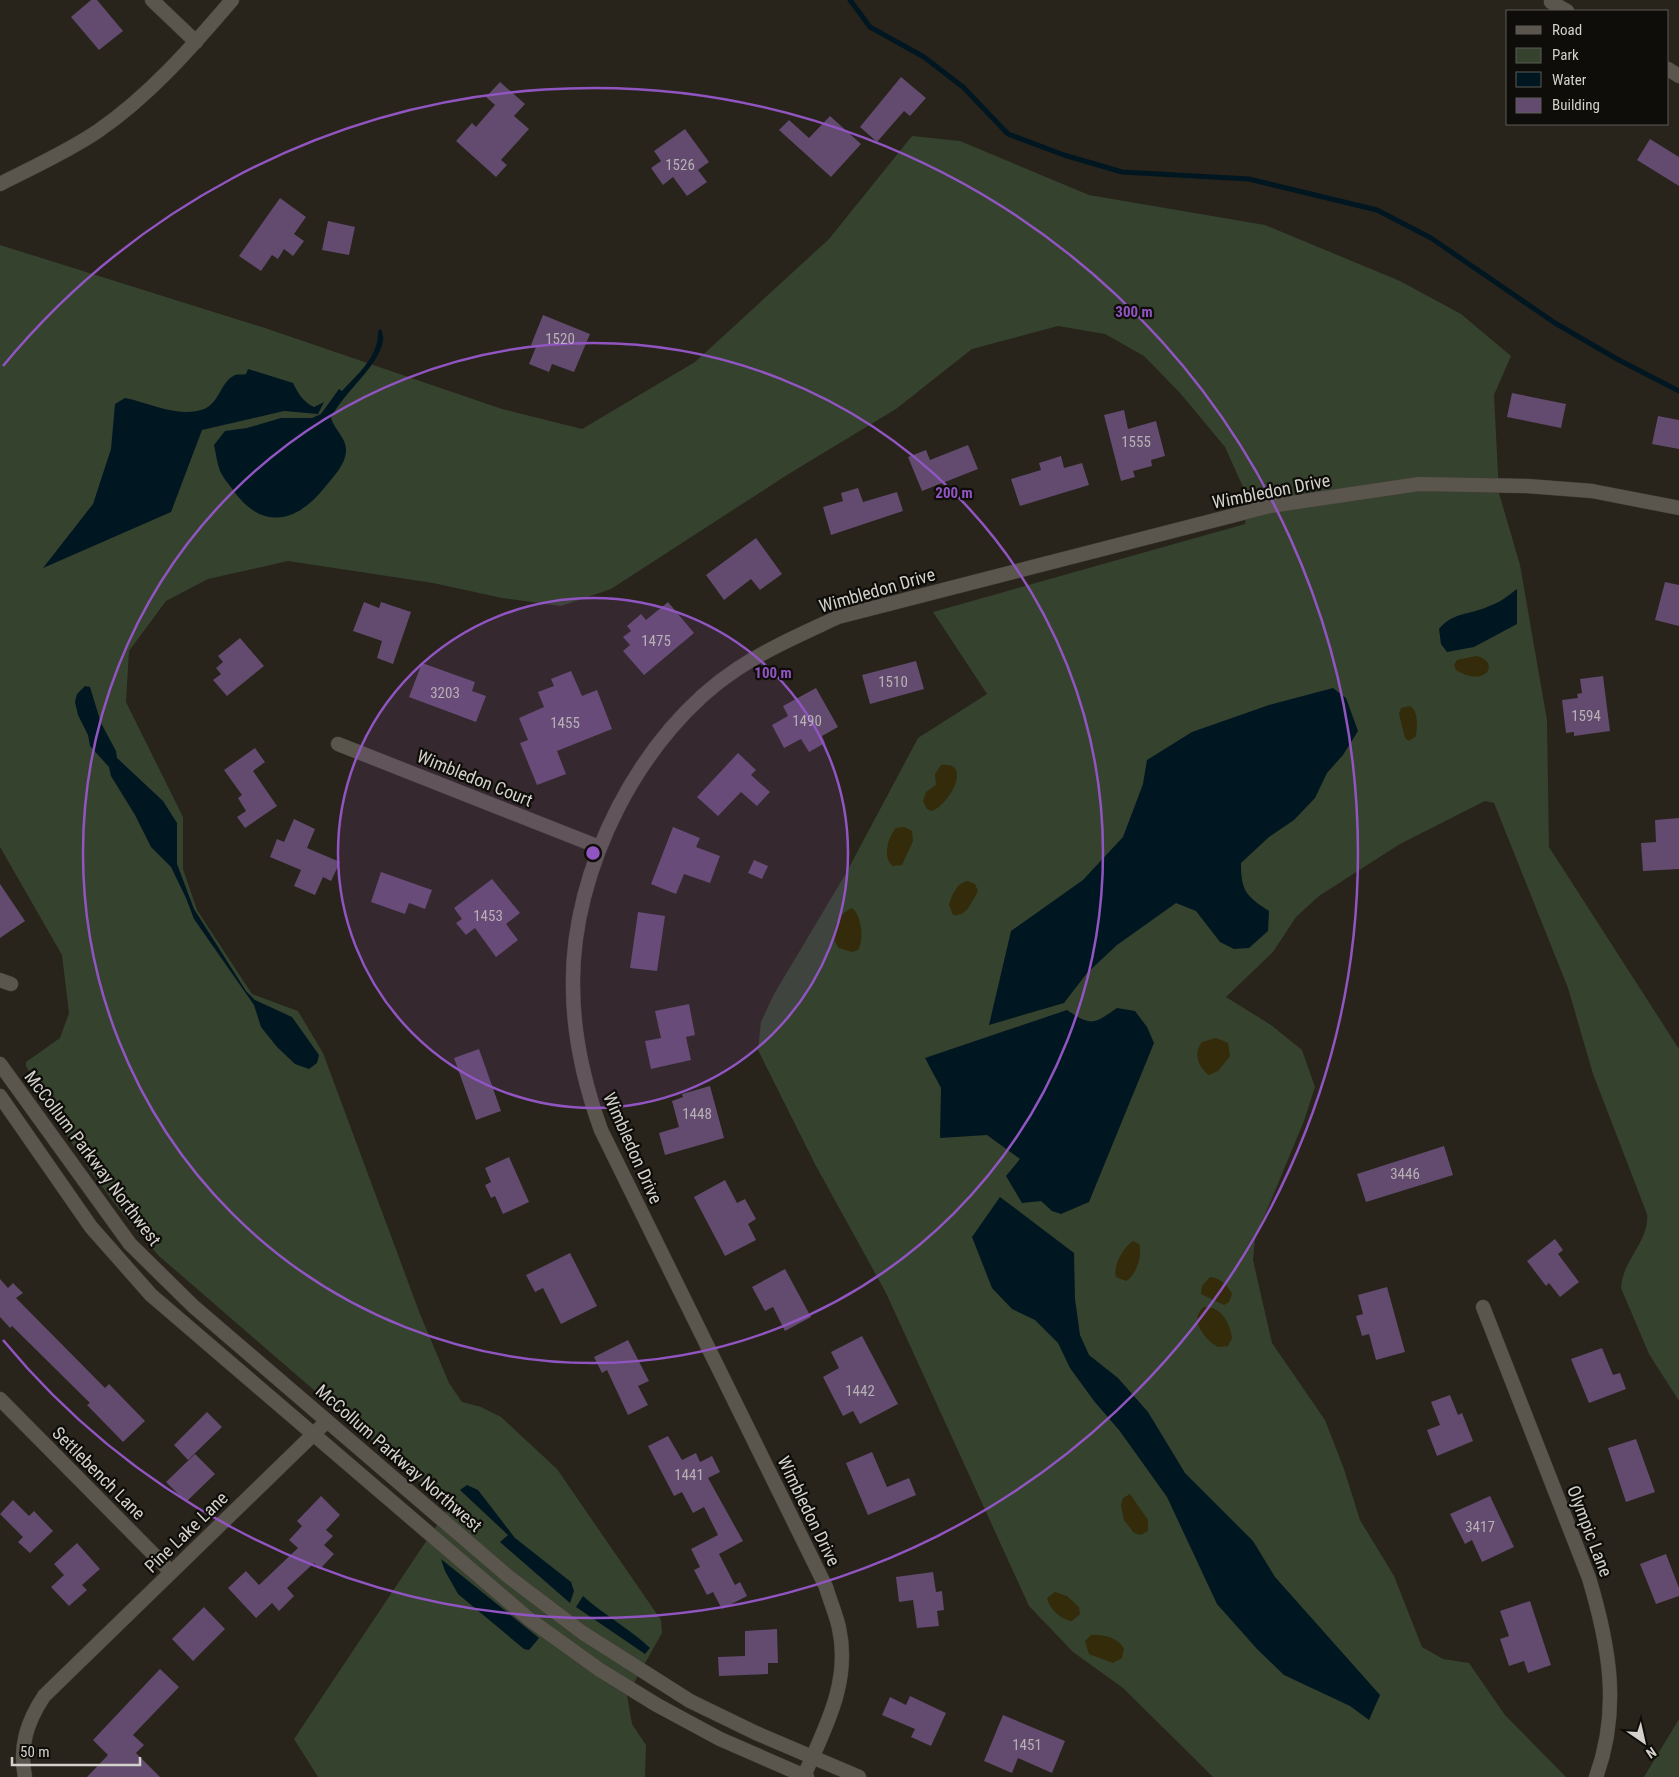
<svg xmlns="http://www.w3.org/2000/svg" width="1679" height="1777" viewBox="0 0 1679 1777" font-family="'Roboto Condensed',sans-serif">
  <rect width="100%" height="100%" fill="#28231b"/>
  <path fill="#35422d" d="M912 136 960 141 1089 195 1265 225 1400 281 1461 314 1511 356 1494 395 1499 493 1520 565 1547 720 1549 847 1679 1049V1401L1649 1354 1621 1288C1622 1261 1650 1240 1647 1214L1593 1074 1568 988 1494 803 1485 801 1400 844 1319 896 1296 917 1273 952 1226 997 1271 1025 1302 1050 1315 1087 1304 1121 1255 1239 1253 1260 1272 1343 1325 1420 1344 1469 1360 1520 1394 1576 1422 1647 1443 1659 1469 1663 1505 1715 1566 1777H1213L1123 1688 1073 1652 1029 1606 886 1293 816 1166 758 1050 761 1022 774 994 845 875 918 738 987 694 933 612 1245 524 1248 498 1225 447 1180 393 1144 356 1105 334 1058 326 972 349 896 409 787 475 611 589 561 606 502 598 433 583 288 561 208 579 166 601 129 651 126 702 183 817V869L197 910 252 994 298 1011 323 1053 420 1314 449 1383 462 1402 481 1407 501 1417 557 1469 661 1620 662 1633 627 1695 632 1724 646 1745 645 1777H318L294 1739 449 1507 159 1256C107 1199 62 1133 26 1066V1062L60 1038 69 1013 62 955 0 847V245L265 328 502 409 582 429 695 362 829 239Z
    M1679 1718V1777H1644L1679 1719Z"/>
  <path fill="#332b0a" d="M1476 656C1501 661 1487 689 1456 670L1454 665 1457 660Z
    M1410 706C1419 712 1417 726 1416 736L1409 741 1405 738 1399 714 1401 708Z
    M941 765C973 761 950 804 932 811L927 809 923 801 926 792 936 785 935 774Z
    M904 827 912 831 913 841 902 865 893 866C882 858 888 837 896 828Z
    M967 881 975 884 978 891C972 901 967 917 953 915L949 905C952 895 956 884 967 881Z
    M852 908C862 915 864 941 858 950L852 952 839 948C828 935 836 915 852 908Z
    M1216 1038 1228 1043 1230 1056 1218 1071 1209 1075C1198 1067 1193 1053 1202 1042Z
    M1133 1241 1139 1244C1143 1255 1136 1276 1126 1281L1116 1277C1113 1265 1123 1248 1133 1241Z
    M1210 1277C1220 1278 1228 1285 1232 1294L1229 1302 1224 1305 1201 1294 1202 1286Z
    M1204 1307C1221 1306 1230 1323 1232 1338L1228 1346 1218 1347C1205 1340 1188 1319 1204 1307Z
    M1130 1494 1148 1520V1531L1141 1535 1134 1533 1124 1520 1121 1505 1123 1498Z
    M1055 1592 1067 1596 1079 1607 1080 1614 1072 1621C1062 1620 1049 1609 1047 1598Z
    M1091 1635C1102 1634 1119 1638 1124 1649L1122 1658 1113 1663 1089 1654 1085 1641Z"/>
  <path fill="#001721" d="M381 329C382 332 384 337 383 340 381 364 342 394 331 418 335 431 347 438 346 452 345 465 333 477 325 487 297 523 262 531 233 490 229 484 223 478 220 471 217 463 216 454 214 445L225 431 247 428 281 418H312L321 414 339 389 342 391C359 373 379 356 378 331Z
    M248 369 293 383C298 393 303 402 314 407L324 402 318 414 284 411 202 430 171 512 43 568 93 504 111 449 115 404 125 398C147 402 173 416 197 411 221 407 218 383 235 375 237 374 243 375 246 374Z
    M1517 589V624L1474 647 1447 652 1441 644 1439 629C1453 612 1469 615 1487 607 1499 603 1508 596 1517 589Z
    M85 686 90 687 101 723 116 751 117 758 163 801 177 823V864L194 909 246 991 255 1000 292 1017 319 1055 317 1063 309 1069 295 1064 277 1047 261 1027 254 1005 194 919 186 898 171 867 151 847 135 815 111 776 109 767 90 746 88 735 78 715 75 702 77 694Z
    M1333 688 1346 698 1358 731 1343 755 1327 773 1315 798 1294 820 1269 837 1241 863C1241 891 1246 896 1269 911L1268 931 1249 948 1234 949 1220 942 1196 911 1176 903 1117 945 1087 973 1064 1003 989 1025 1011 931 1083 880 1123 837 1143 784 1147 760 1192 732 1269 705Z
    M1117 1008 1135 1011 1147 1027 1154 1043 1089 1202 1061 1214 1052 1211 1041 1201 1022 1203 1006 1176 1020 1159 987 1135 940 1138 941 1088 925 1058 1067 1010C1092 1027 1094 1024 1117 1008Z
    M1000 1197 1074 1253 1075 1299 1080 1335 1089 1355 1118 1378 1148 1412 1185 1473 1253 1541 1275 1577 1380 1695 1369 1720 1350 1706 1284 1675 1257 1649 1217 1604 1167 1497 1119 1430 1094 1401 1070 1368 1058 1343 1035 1320 1012 1309 992 1288 972 1237Z
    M467 1485 478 1490 515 1538 571 1582 574 1591 570 1603 500 1542 508 1535 460 1490Z
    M441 1559 539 1638 529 1650 524 1649 458 1594 445 1571Z
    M583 1596C604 1615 630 1629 650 1648L645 1654 576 1607Z"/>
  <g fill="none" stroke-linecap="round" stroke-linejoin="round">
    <path stroke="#001721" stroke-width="5" d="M850 0 870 27 924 57 963 87 1008 134 1064 155 1122 172 1249 179 1377 210 1431 238 1555 323 1617 359 1679 391"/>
  </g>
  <path fill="#624b6e" d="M91 0H97L123 31 99 50 71 17Z
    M901 77 926 98 910 116 904 111 877 142 860 127Z
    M500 82 525 104 514 116 529 129 501 160 507 165 496 177 456 141 472 123 476 127 495 105 486 97Z
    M830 116 861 144 831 177 779 130 789 120 809 138Z
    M685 129 709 162 698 170 707 182 687 196 673 177 663 185 651 168 661 161 654 151Z
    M1650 139 1679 157V186L1637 160Z
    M280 198 306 217 294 234 304 241 293 256 284 249 278 259 272 255 261 271 239 256Z
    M328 221 355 227 349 255 322 250Z
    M543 315 590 334 574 372 552 364 549 372 529 364 536 347 531 345Z
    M1512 393 1566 404 1561 428 1507 417Z
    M1124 410 1128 429 1156 421 1165 456 1151 460 1152 466 1133 471 1135 477 1121 481 1104 415Z
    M1658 416 1679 420V449L1652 444Z
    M968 445 978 469 922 491 908 457 926 450 930 460Z
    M1061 456 1064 468 1082 463 1089 485 1020 506 1011 479 1041 470 1039 463Z
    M858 488 863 502 897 492 903 511 831 535 823 507 843 501 841 493Z
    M756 538 782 574 760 590 751 579 724 600 706 575Z
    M1665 582 1679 585V626L1655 620Z
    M364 602 379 608 381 602 411 612 393 664 377 658 382 641 353 631Z
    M668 602 694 633 644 675 623 651 630 645 623 637 631 631 627 626 641 614 646 620Z
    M240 638 264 666 227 696 213 680 221 674 216 668 223 662 218 656Z
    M916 661 924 689 870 704 862 675Z
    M422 663 475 682 472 691 486 696 476 722 409 697Z
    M571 671 582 696 597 690 612 729 557 751 566 774 537 785 520 743 528 740 519 718 544 707 538 692 554 686 551 679Z
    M1603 676 1610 731 1574 736V732L1566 733 1562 700 1578 698 1577 694 1582 693 1580 679Z
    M816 688 838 727 822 736 825 743 809 752 801 739 784 748 772 725 788 716 783 706Z
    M255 748 265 762 253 771 277 806 245 828 237 817 246 811 238 798 242 795 224 770Z
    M738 753 756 770 751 775 770 792 757 806 741 792 718 816 697 797Z
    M1679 818V869L1643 871 1641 843 1656 842 1655 820Z
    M294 819 315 829 307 848 340 862 331 881 323 877 315 895 294 886 301 870 270 857 277 839 284 842Z
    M673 827 700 838 696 847 720 856 710 883 684 874 676 894 651 884Z
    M754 860 768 866 762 879 748 873Z
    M381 872 432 890 425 909 409 903 405 914 371 902Z
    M492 879 520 913 506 924 518 940 496 957 475 928 466 935 456 923 462 919 454 908Z
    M0 884 25 921 0 938Z
    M638 912 665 916 657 971 630 968Z
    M689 1004 695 1035 686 1037 691 1060 651 1069 645 1041 661 1038 655 1011Z
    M479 1049 501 1111 476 1120 454 1058Z
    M710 1086 724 1138 665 1155 659 1133 679 1127 672 1101 683 1097 682 1094Z
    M1444 1146 1453 1175 1366 1202 1357 1174Z
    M509 1157 529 1202 503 1214 495 1196 491 1198 485 1185 491 1182 485 1168Z
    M725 1180 737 1203 745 1199 756 1219 748 1224 756 1240 725 1256 694 1197Z
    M1555 1239 1563 1250 1558 1254 1579 1282 1560 1297 1549 1283 1546 1286 1527 1261Z
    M570 1253 597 1306 561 1324 543 1288 535 1292 526 1275Z
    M785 1269 811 1317 785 1331 773 1307 765 1311 752 1287Z
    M0 1279 8 1288 13 1283 23 1293 16 1298 105 1388 109 1384 145 1421 123 1442 87 1405 90 1403 12 1326 10 1328 0 1317Z
    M1387 1287 1405 1352 1376 1360 1369 1334 1362 1336 1356 1316 1363 1314 1358 1295Z
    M862 1336 898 1404 860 1424 853 1411 843 1416 823 1377 839 1368 831 1352Z
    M628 1340 649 1381 638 1386 648 1405 628 1415 607 1370 602 1373 594 1357Z
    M1602 1348 1613 1375 1620 1373 1626 1389 1589 1403 1571 1359Z
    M1450 1395 1458 1415 1462 1413 1473 1441 1437 1456 1427 1430 1440 1425 1431 1402Z
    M207 1412 222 1427 188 1460 174 1445Z
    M668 1436 682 1460 696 1453 700 1462 712 1456 720 1472 708 1478 743 1541 719 1554 735 1585 740 1582 747 1596 722 1609 713 1592 707 1595 694 1570 700 1567 691 1549 718 1535 704 1507 693 1513 682 1492 674 1496 648 1446Z
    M1636 1439 1655 1492 1626 1502 1608 1448Z
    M872 1452 887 1487 909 1478 916 1495 868 1515 846 1463Z
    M195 1454 215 1474 186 1502 166 1482Z
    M321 1496 340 1515 326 1530 333 1536 324 1545 334 1554 320 1569 314 1563 287 1588 294 1596 279 1611 272 1603 256 1618 228 1588 246 1571 259 1585 298 1548 289 1540 302 1526 297 1521Z
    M1490 1496 1514 1547 1482 1562 1472 1540 1465 1544 1450 1514Z
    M13 1500 29 1516 34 1511 53 1531 30 1553 18 1542 23 1537 0 1514Z
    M77 1543 100 1569 82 1585 87 1590 69 1606 51 1587 64 1575 54 1564Z
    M1666 1554 1679 1588V1596L1656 1604 1640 1564Z
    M933 1572 936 1592 942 1591 944 1610 937 1611 939 1626 917 1628 913 1600 899 1602 896 1577Z
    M1530 1601 1551 1665 1528 1673 1524 1661 1509 1666 1500 1639 1509 1636 1500 1611Z
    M204 1607 225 1629 193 1661 172 1639Z
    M777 1629 778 1663H768V1674L719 1676 718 1657 745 1656V1631Z
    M160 1669 179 1687 133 1735 144 1745 136 1753 160 1777H87L108 1755 93 1740Z
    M910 1696 946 1713 931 1746 911 1737 915 1729 882 1715 890 1697 906 1705Z
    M1003 1715 1065 1741 1052 1773 1018 1758 1012 1773 984 1761Z"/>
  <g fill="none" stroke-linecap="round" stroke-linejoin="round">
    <defs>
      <path id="minor" d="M152 0 196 42
        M1551 2 1567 11
        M1668 69 1679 76
        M338 744 599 847
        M0 980 11 984
        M1483 1307 1589 1578C1609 1645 1621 1709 1596 1777
        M0 1399 171 1572
        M804 1776C825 1728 851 1682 839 1628 836 1614 830 1601 826 1587L601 1130C584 1083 573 1036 573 986 571 870 640 733 737 669 769 648 804 633 838 617L1270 506 1419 484 1527 486 1592 491 1679 508
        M25 1777C19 1746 27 1722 44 1696L327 1421"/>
      <path id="tertiary" d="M0 184C33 167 67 152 98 131 149 96 192 47 232 0
        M0 1064 130 1244 193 1306 509 1577 583 1633 690 1701 756 1733 859 1777
        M0 1096 91 1227 151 1295 529 1619 600 1670 657 1705 720 1739 807 1777"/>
    </defs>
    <use href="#minor" stroke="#434039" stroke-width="15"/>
    <use href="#tertiary" stroke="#434039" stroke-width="15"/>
    <use href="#minor" stroke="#5b564d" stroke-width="14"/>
    <use href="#tertiary" stroke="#5b564d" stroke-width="14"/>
  </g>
  <circle cx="593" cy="853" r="255" fill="#9155c2" fill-opacity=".12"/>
  <g fill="none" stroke="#9155c2" stroke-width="2.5">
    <circle cx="593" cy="853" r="255"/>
    <circle cx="593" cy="853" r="510"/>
    <path d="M3 366A765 765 0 1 1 3 1340"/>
  </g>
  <g text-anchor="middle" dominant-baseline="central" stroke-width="4.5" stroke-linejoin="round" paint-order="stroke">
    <g font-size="15" fill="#b7b0b4">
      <text x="680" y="165">1526</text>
      <text x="560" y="339">1520</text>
      <text x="1136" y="442">1555</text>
      <text x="656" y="641">1475</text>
      <text x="893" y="682">1510</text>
      <text x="445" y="693">3203</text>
      <text x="1586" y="716">1594</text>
      <text x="807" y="721">1490</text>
      <text x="565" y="723">1455</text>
      <text x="488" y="916">1453</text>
      <text x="697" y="1114">1448</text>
      <text x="1405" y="1174">3446</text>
      <text x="860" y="1391">1442</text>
      <text x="689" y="1475">1441</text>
      <text x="1480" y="1527">3417</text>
      <text x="1027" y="1745">1451</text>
    </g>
    <g font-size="18" fill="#d3d1cb" stroke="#0f0d09">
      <text transform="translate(1271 491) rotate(-11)">Wimbledon Drive</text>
      <text transform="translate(877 590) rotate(-16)">Wimbledon Drive</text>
      <text transform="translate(475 778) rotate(22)">Wimbledon Court</text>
      <text transform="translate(633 1148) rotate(66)">Wimbledon Drive</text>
      <text transform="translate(93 1158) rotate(53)">McCollum Parkway Northwest</text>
      <text transform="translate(399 1458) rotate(41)">McCollum Parkway Northwest</text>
      <text transform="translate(99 1473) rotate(45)">Settlebench Lane</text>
      <text transform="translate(809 1511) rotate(64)">Wimbledon Drive</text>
      <text transform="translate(1590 1531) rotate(69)">Olympic Lane</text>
      <text transform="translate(186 1532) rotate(-44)">Pine Lake Lane</text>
    </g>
  </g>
  <circle cx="593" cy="853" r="8" fill="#9155c2" stroke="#0f0d09" stroke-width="2.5"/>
  <g font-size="15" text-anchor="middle" font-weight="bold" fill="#9155c2" stroke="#0f0d09" stroke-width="4.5" stroke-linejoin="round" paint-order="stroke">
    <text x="1134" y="317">300 m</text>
    <text x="954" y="498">200 m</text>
    <text x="773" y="678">100 m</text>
  </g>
  <rect x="1506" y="10" width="162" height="115" fill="#0f0d09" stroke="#5d5b57"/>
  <rect x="1516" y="26" width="25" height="8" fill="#5b564d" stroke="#5d5b57"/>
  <text x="1552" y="35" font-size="15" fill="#d3d1cb">Road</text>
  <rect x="1516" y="48" width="25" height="15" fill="#35422d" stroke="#5d5b57"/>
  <text x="1552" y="60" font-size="15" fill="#d3d1cb">Park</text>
  <rect x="1516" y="72" width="25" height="15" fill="#001721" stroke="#5d5b57"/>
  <text x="1552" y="85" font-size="15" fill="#d3d1cb">Water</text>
  <rect x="1516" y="98" width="25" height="15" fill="#624b6e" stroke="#5d5b57"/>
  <text x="1552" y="110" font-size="15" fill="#d3d1cb">Building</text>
  <g transform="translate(1644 1742) rotate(146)" stroke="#0f0d09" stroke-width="4" paint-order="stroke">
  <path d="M0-4L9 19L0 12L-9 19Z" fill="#d3d1cb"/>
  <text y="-8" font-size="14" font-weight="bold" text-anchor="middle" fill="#d3d1cb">N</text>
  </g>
  <path d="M12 1757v8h128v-8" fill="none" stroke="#d3d1cb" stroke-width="2.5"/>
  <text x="20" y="1757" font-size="15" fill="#d3d1cb" stroke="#0f0d09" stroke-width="4" paint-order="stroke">50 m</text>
</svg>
